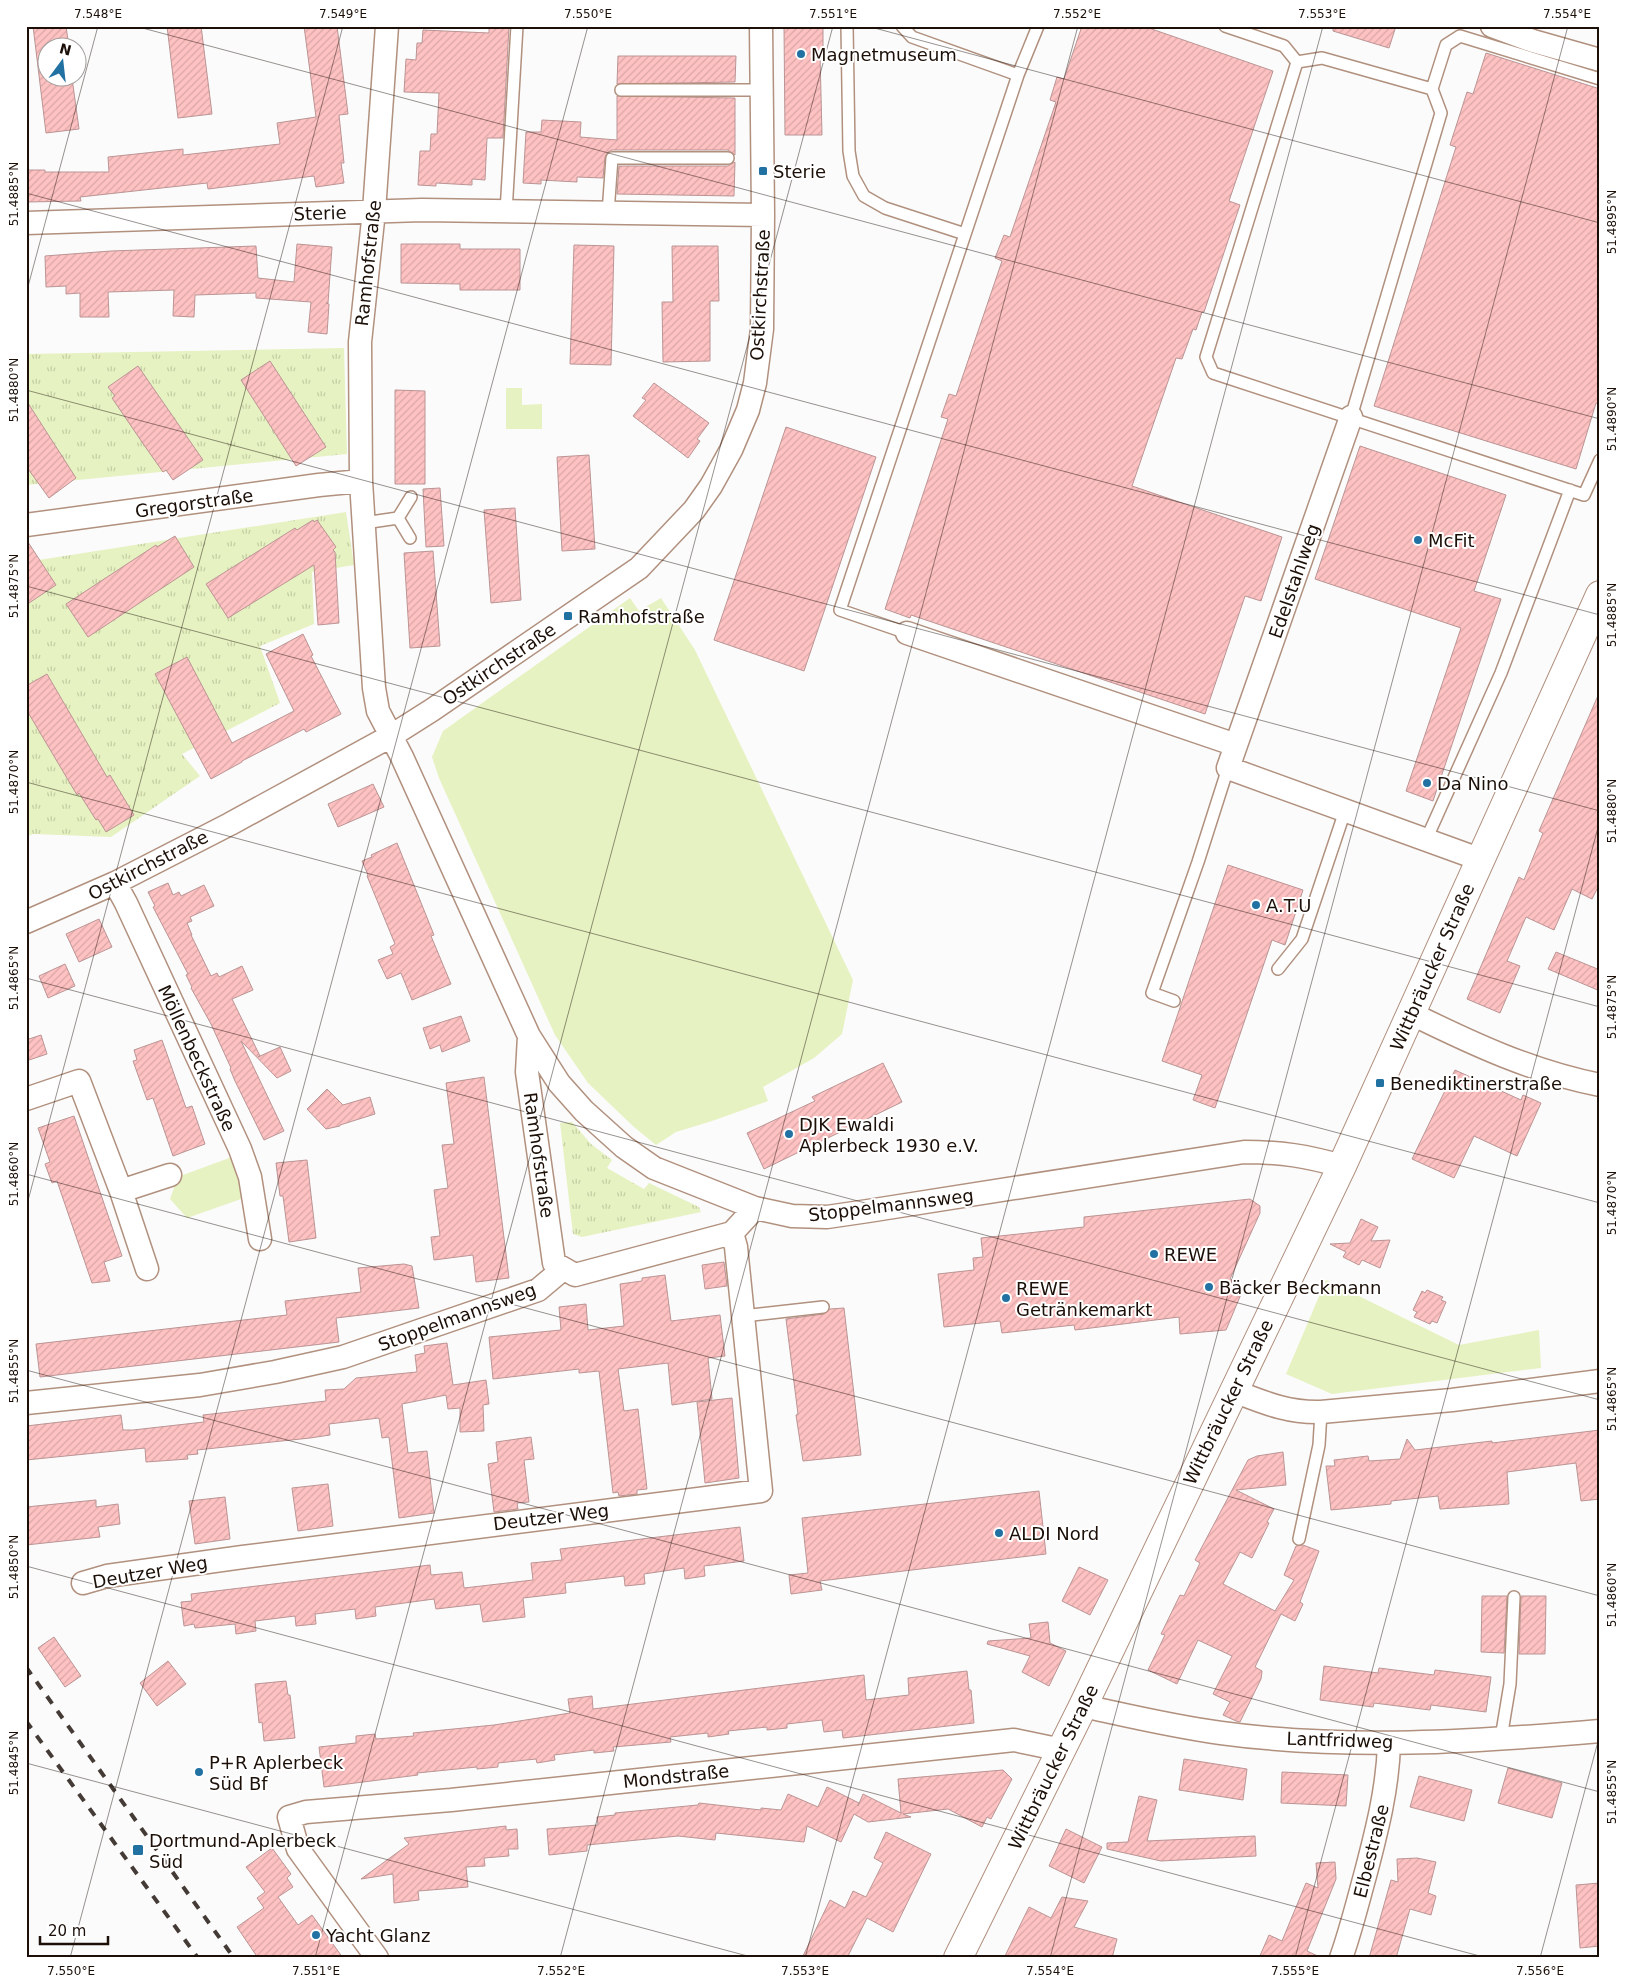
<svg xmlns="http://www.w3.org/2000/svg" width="1626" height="1984" viewBox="0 0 1626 1984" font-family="'DejaVu Sans',sans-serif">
  <defs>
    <pattern id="grass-tufts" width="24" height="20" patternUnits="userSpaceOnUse" patternTransform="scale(1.25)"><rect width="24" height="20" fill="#e6f2c1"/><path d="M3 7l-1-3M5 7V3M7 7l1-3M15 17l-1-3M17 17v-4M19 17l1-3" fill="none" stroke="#c5cea4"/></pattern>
    <pattern id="building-hatch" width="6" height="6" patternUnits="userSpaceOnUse" patternTransform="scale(1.25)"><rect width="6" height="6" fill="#ffc2c3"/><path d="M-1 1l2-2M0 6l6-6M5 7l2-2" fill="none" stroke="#daa6a6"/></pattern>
  </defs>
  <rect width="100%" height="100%" fill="#fbfbfb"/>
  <path fill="url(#grass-tufts)" d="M344 348 347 454 26 485V354Z
    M346 512 354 565 312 572 314 624 260 646 280 703 182 754 200 776 111 837 33 834 26 837V562Z
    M572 1122 591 1144 612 1160 607 1168 644 1189 649 1183 699 1207 701 1212 582 1237 573 1234 560 1123Z"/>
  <path fill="#e6f2c1" d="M506 388H522V405L542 404V429H506Z
    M630 598 639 611 661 598 695 650 853 980 842 1034 814 1058 763 1087 768 1101 712 1121 676 1132 656 1145 634 1127 588 1083 555 1035 439 778 432 757 443 731Z
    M232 1157 244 1198 187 1218 170 1199 174 1188 172 1179Z
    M1326 1280 1459 1345 1539 1330 1541 1368 1332 1394 1286 1374Z"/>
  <path fill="url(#building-hatch)" stroke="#bb9494" d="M33 26H66L69 48H48V78H72L79 129 46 133Z
    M167 26H201L212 114 178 118Z
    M304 26H337L348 114 339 115 344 163H341L344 183 316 187 314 176 208 189 207 183 80 197 81 201 26 202V170H45V172H109L108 157 183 149V155L280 144 277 123 316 117Z
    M489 26H509L503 138H487L485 180 472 179V185L436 183V186L418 185 420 151H430L431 134H437L439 93 404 92 406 59 416 60 417 43H422L423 30 489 33Z
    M784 26H823V55H820L822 135H785Z
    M1082 26H1143L1273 71 1229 201 1240 205 1204 312H1202L1196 330 1193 329 1182 359 1176 358 1132 486 1282 537 1261 601 1245 596 1205 714 911 615 910 618 885 609 948 419 941 417 949 394 956 396 1002 261 995 258 1004 235 1010 237 1056 102 1050 100 1057 77 1064 79Z
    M1333 26H1396L1389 48 1333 31Z
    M1486 53 1600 89V404L1596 403 1576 469 1374 406 1456 147 1450 145 1467 92 1473 94Z
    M618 56H736L735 82 617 84Z
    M617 96 735 98V155L728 150H612L608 152 605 157 603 178 577 177V182L541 180V184L523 183 526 132H541L542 120 581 122 580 137 617 140Z
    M735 162 734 196 617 194 619 166H728Z
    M297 244 332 247 328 303H326L329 304 327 334 308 332 311 302 256 298V293L195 295 194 317 173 316 174 290 108 292 109 317H80V293L66 294V286L46 287 45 256 111 251 256 246 258 278 294 282Z
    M401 244H460V249H520V290H460V284L401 283Z
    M574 245 614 246 611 365 570 364Z
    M672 246H718L719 301H710V361L663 362 662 302H673Z
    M270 361 326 447 296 466 241 380Z
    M138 366 203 460 173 480 166 470 163 472 144 445 112 398 115 396 108 387Z
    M654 383 709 423 697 439 700 441 688 458 633 416 646 400 642 398Z
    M395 390 425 391V484H395Z
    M26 400 76 478 49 498 26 466Z
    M786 427 876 457 804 671 714 640Z
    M1360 446 1506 495 1474 591 1501 599 1433 801 1406 791 1461 628 1315 579Z
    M589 455 595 549 562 551 557 457Z
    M440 488 444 546 426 547 423 489Z
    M515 508 521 600 491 603 484 510Z
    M313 520 314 522 317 520 336 547 333 550 335 552 339 623 318 625 314 565 228 618 206 584 295 528 297 530Z
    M175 536 194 567 88 637 66 604 156 545 157 547Z
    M26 539 56 585 26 605Z
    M433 551 440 646 410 648 404 553Z
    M303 634 313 655 311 656 341 714 306 732 304 729 242 761V762L211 779 155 674 187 657 232 743 294 711 266 654Z
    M47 674 107 777 110 775 134 815 106 832 98 819 96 820 79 793 77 795 26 709V686Z
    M1600 691V883L1592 899 1572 889 1554 930 1526 917 1507 961 1520 966 1500 1013 1467 999 1519 877 1524 880 1543 833 1539 831Z
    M373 784 384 807 338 827 328 804Z
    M397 843 434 935 431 936 451 984 412 1000 401 973 387 979 378 960 393 954 390 947 395 944 367 876 368 875 362 861 372 857 371 855Z
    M1228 865 1303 890 1285 945 1272 940 1215 1108 1193 1100 1202 1075 1162 1061Z
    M168 883 173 895 179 892 181 896 204 885 214 906 190 917 192 921 187 923 192 935H191L211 976 217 973 219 977 242 966 253 990 232 999 260 1056 258 1057 280 1047 291 1071 277 1078 241 1041 284 1131 264 1140 235 1081 230 1069 231 1068 211 1024 191 988 192 987 186 975 188 974 153 907 155 906 148 892Z
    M99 919 112 947 79 962 66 934Z
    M1556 952 1600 970V991L1548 969Z
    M65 964 75 986 48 998 39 976Z
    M461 1016 470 1041 442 1052 440 1045 430 1049 423 1028Z
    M41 1035 47 1054 26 1061V1040Z
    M162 1040 186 1108 192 1106 205 1144 173 1156 153 1098 147 1100 133 1061 137 1060 134 1050Z
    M883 1063 902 1102 764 1169 747 1133 815 1101 812 1097Z
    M1455 1070 1521 1100 1523 1095 1541 1103 1517 1156 1474 1136 1454 1178 1412 1159Z
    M484 1077 509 1278 476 1282 473 1255 434 1260 431 1237 440 1236 434 1190 448 1188 442 1145 454 1144 446 1083Z
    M327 1089 343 1105 370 1097 375 1114 340 1125V1126L326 1129 307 1109Z
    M74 1116 122 1256 104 1262 110 1281 92 1283 57 1181 52 1183 45 1164 50 1162 38 1128Z
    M307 1160 316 1238 289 1242 283 1196H280L276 1163Z
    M1250 1199 1260 1206V1213L1230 1279 1244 1287 1226 1330 1180 1334 1179 1317 1075 1330 1074 1325 1002 1333 1000 1321 944 1327 938 1274 974 1270 973 1258 983 1257 981 1238 1084 1227V1217Z
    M1361 1219 1378 1227 1371 1241 1390 1240 1380 1268 1362 1260 1359 1265 1343 1257 1346 1252 1330 1244 1350 1243Z
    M724 1262 727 1286 705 1289 702 1265Z
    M404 1264 412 1266 419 1308 336 1318 339 1342 40 1377 36 1344 287 1315 285 1301 361 1292 358 1268Z
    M665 1275 671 1321 720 1315 725 1356 708 1358 712 1399 672 1405 668 1363 618 1369 624 1411 638 1409 647 1489 637 1490V1494L619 1496 618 1492 613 1493 599 1371 579 1373V1369L493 1379 489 1337 561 1330 559 1307 586 1304 588 1330 624 1326 620 1284 642 1281V1278Z
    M1427 1290 1443 1297 1441 1300 1446 1302 1437 1323 1432 1321 1430 1324 1414 1317 1417 1312 1413 1310 1422 1291 1425 1293Z
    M844 1308 861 1455 803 1461 796 1415 798 1414 786 1319 824 1314 830 1309Z
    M447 1343 453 1385 486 1380 489 1404 483 1405 484 1431 460 1432V1408L448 1409 446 1395 402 1404 408 1453 427 1451 434 1513 399 1518 389 1437 382 1438 379 1418 329 1424 330 1435 310 1438 197 1450 198 1454 187 1455 188 1459 146 1462 145 1448 26 1460V1426L121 1415 123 1430H133L204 1422 203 1415 326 1401 325 1390 344 1389 356 1378 417 1372 415 1355 425 1353 424 1346Z
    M732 1398 739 1478 705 1483 697 1402Z
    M1600 1430V1499L1581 1501 1576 1463 1507 1472 1509 1504 1440 1509 1438 1496 1391 1501V1504L1331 1510 1326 1466H1335L1334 1460 1368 1456 1369 1461 1400 1459 1407 1439 1415 1450 1492 1441V1443Z
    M531 1437 534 1459 524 1460 529 1502 517 1503 518 1509 494 1512 488 1464 498 1462 496 1442Z
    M1283 1452 1286 1485 1236 1490 1274 1509 1267 1522 1269 1523 1252 1558 1240 1552 1223 1584 1275 1611 1294 1580 1284 1575 1296 1546 1303 1545 1319 1551 1300 1602 1303 1604 1295 1621 1281 1614 1255 1667 1262 1671 1261 1679 1240 1722 1236 1721 1223 1715 1230 1702 1213 1694 1232 1656 1198 1640 1177 1684 1148 1670 1165 1635 1161 1634 1180 1595 1184 1596 1200 1563 1195 1560 1248 1460 1257 1456Z
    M328 1484 333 1526 298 1531 292 1488Z
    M1039 1491 1046 1554 820 1581 822 1590 791 1594 789 1575 808 1573 802 1518Z
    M225 1497 230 1539 195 1544 189 1501Z
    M96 1500V1507L118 1504 120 1524 98 1527 100 1537 26 1545V1507Z
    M740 1527 744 1561 704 1566 705 1576 685 1579 684 1568 644 1574 645 1584 625 1586 624 1576 565 1583 566 1593 523 1598 525 1617 483 1622 480 1604 436 1609 434 1599 375 1607 376 1616 356 1619 355 1609 315 1614 316 1624 296 1626 295 1616 255 1621 256 1631 236 1634 235 1624 195 1628 194 1624 184 1626 181 1602 192 1601 191 1594 430 1565 431 1575 462 1572 464 1588 533 1580 531 1563 562 1560 560 1549Z
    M1079 1567 1108 1580 1090 1615 1062 1601Z
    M1482 1596H1507L1504 1653 1481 1652Z
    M1521 1596H1546L1545 1654H1519Z
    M1048 1622 1050 1643 1066 1651 1049 1686 1022 1672 1030 1656 987 1644 988 1641 1031 1638 1029 1624Z
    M54 1637 81 1676 65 1687 38 1648Z
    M168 1661 186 1684 157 1706 140 1683Z
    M1324 1666 1378 1673 1379 1668 1434 1675 1435 1670 1491 1677 1486 1712 1431 1705 1430 1710 1374 1703 1373 1707 1320 1700Z
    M967 1671 969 1690H971L974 1723 843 1738 842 1730 824 1732 822 1720 787 1724V1728L767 1730V1727L728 1731 729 1734 708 1737V1733L670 1737 671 1742 613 1747 614 1751 594 1753V1750L554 1755 555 1760 537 1763 536 1759 498 1763V1767L477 1769V1767L417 1773 418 1775 324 1787 319 1747 356 1743V1736L375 1734 376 1739 414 1736 413 1733 494 1725 570 1713 568 1699 592 1696 593 1709 864 1675 866 1700 909 1695 908 1678Z
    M286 1681 288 1695H290L295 1738 264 1741 262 1722 259 1723 255 1684Z
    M1184 1759 1247 1769 1243 1800 1179 1790Z
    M1508 1768 1562 1783 1552 1818 1498 1803Z
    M1003 1770 1012 1779 991 1819 987 1817 982 1827 948 1809 903 1814 911 1817 868 1822 854 1814 841 1842 807 1826 804 1842 716 1833 715 1840 678 1836 587 1845V1851L549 1855 547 1829 598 1825 597 1817 615 1815V1813L698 1805 699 1803 761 1810V1808L781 1810 788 1794 818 1807 827 1787 859 1803 858 1806 863 1794 901 1813 898 1779Z
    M1282 1772 1348 1775 1346 1806 1281 1803Z
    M1419 1776 1472 1790 1464 1821 1410 1807Z
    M1139 1796 1157 1800 1147 1841 1255 1836 1256 1856 1161 1861 1107 1849V1843L1128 1842Z
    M506 1826V1830L517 1829 518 1849H508L509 1856 484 1858 485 1866 466 1867 468 1887 418 1891 419 1900 394 1903 393 1874 361 1879 409 1844 404 1838Z
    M1066 1829 1102 1847 1084 1883 1049 1866Z
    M886 1832 931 1854 893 1932 867 1918 847 1958H802L830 1900 845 1908 853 1891 866 1897 883 1863 874 1858Z
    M272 1848 291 1874 287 1878 293 1887 278 1897 298 1925 312 1915 343 1958H258L237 1927 264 1908 257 1898 265 1892 246 1867Z
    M1417 1858 1436 1862 1428 1893 1436 1896 1431 1915 1410 1909 1396 1958H1369L1391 1880 1398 1882 1397 1859Z
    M1335 1862 1336 1879 1307 1951 1322 1958H1259L1269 1935 1282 1941 1306 1883 1318 1888 1316 1863Z
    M1600 1883V1946L1580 1948 1576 1885Z
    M1062 1897 1088 1901 1074 1927 1117 1939 1112 1958H1004L1029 1907 1051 1918Z"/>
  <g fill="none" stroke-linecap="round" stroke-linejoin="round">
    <defs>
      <path id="lane" d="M847 26 849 151 853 176 864 196 885 208 965 234
        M902 26 912 37 1018 75 840 610 907 633
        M1225 26 1284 46 1297 62 1206 357 1213 373 1584 495 1600 460
        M1297 62 1322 58 1432 89 1441 113 1351 417
        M1018 75 1038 26
        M1432 89 1446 45 1460 36 1600 79
        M621 90H762
        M506 212 517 26
        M608 213 612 158H728
        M398 518 410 538
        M364 523 398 518 411 497
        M1426 840 1501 673 1570 490
        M1278 969 1302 939 1345 811
        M1174 1001 1152 993 1198 862 1228 768
        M743 1316 823 1307
        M1299 1539 1319 1445 1321 1412
        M1501 1738 1510 1684 1514 1597"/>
      <path id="street" d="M387 26 374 211 360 342 361 481 374 688 378 711 402 757 529 1036 559 1083 584 1111 624 1147 654 1168 755 1208 792 1216 827 1217 868 1211 1244 1152C1282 1152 1306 1156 1342 1166
        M1492 26 1533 41 1600 60
        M26 223 422 210 763 215
        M1351 417 1228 768 1479 859
        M26 525 319 485 361 481
        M907 633 1236 745
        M115 883 126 903 240 1149 250 1177 260 1239
        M26 922 115 883 230 824 391 736 432 710 639 568 694 510 711 486 731 450 748 410 755 383 762 329 763 215 761 26
        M1412 1014C1473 1044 1533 1072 1600 1085
        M529 1036 527 1072 554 1263 575 1275 732 1233 755 1208
        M26 1099 79 1081 121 1191 147 1269
        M121 1191 170 1175
        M1234 1391C1265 1403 1288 1413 1321 1412L1452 1400 1600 1381
        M26 1403 200 1385 275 1372 343 1357 538 1290 563 1269
        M83 1583 107 1576 243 1557 761 1491 736 1247 732 1233
        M1083 1706C1129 1716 1175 1727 1221 1733 1346 1750 1474 1742 1600 1731
        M377 1958 298 1849 289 1817 306 1812 451 1800 1014 1740 1062 1750
        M1341 1958C1351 1930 1358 1901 1366 1872 1377 1830 1388 1787 1389 1743"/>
      <path id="secondary" d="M958 1958 1083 1706 1342 1166 1600 595"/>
    </defs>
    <use href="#lane" stroke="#b1907e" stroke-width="14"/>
    <use href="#street" stroke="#b1907e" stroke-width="25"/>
    <use href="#secondary" stroke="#b1907e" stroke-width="30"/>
    <use href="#lane" stroke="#fff" stroke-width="11"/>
    <use href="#street" stroke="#fff" stroke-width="22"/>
    <use href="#secondary" stroke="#fff" stroke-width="28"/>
    <path stroke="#453b36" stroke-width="4" stroke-dasharray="9 9" stroke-linecap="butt" d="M26 1667 234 1958
      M26 1721 198 1958"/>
  </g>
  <path fill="none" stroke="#1b0f08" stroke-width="1" stroke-opacity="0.45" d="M135 26 1600 419M867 26 1600 223M1599 26 1600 27M26 193 1600 615M26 294 98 26M26 390 1600 811M26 586 1600 1007M26 782 1600 1203M26 978 1600 1400M26 1174 1600 1596M26 1208 343 26M26 1370 1600 1792M26 1566 1487 1958M26 1763 755 1958M70 1958 588 26M315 1958 833 26M560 1958 1078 26M805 1958 1323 26M1050 1958 1568 26M1295 1958 1600 820M1540 1958 1600 1734"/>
  <g fill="#2171a3" stroke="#fff" stroke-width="2">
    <circle cx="801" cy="54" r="5"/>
    <rect x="758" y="166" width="10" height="10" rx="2.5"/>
    <circle cx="1418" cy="540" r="5"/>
    <rect x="563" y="611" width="10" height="10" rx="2.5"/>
    <circle cx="1427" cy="783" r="5"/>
    <circle cx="1256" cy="905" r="5"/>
    <rect x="1375" y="1078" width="10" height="10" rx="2.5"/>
    <circle cx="789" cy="1134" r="5"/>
    <circle cx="1154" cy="1254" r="5"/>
    <circle cx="1209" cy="1287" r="5"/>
    <circle cx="1006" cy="1298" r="5"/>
    <circle cx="999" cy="1533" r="5"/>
    <circle cx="199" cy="1772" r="5"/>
    <rect x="132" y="1844" width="12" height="12" rx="2.5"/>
    <circle cx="316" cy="1935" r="5"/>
  </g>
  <g text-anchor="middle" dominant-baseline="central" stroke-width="4" stroke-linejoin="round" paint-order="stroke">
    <g font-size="18" fill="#1b0f08" stroke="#fff" text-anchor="start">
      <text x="811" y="54">Magnetmuseum</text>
      <text x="773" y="171">Sterie</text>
      <text x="1428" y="540">McFit</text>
      <text x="578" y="616">Ramhofstraße</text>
      <text x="1437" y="783">Da Nino</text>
      <text x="1266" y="905">A.T.U</text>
      <text x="1390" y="1083">Benediktinerstraße</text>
      <text x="799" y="1124">DJK Ewaldi<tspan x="799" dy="21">Aplerbeck 1930 e.V.</tspan></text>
      <text x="1164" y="1254">REWE</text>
      <text x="1219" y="1287">Bäcker Beckmann</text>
      <text x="1016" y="1288">REWE<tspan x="1016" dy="21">Getränkemarkt</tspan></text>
      <text x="1009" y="1533">ALDI Nord</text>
      <text x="209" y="1762">P+R Aplerbeck<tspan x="209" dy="21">Süd Bf</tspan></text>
      <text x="149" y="1840">Dortmund-Aplerbeck<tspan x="149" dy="21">Süd</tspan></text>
      <text x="326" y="1935">Yacht Glanz</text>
    </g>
    <g font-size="18" fill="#1b0f08" stroke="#fff">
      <text transform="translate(320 213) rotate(-2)">Sterie</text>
      <text transform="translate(368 263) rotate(-84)">Ramhofstraße</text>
      <text transform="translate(760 295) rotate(-87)">Ostkirchstraße</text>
      <text transform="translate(194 503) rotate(-8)">Gregorstraße</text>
      <text transform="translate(1294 581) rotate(-71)">Edelstahlweg</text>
      <text transform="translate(499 664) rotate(-34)">Ostkirchstraße</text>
      <text transform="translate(148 865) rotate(-27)">Ostkirchstraße</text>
      <text transform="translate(1432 967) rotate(-66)">Wittbräucker Straße</text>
      <text transform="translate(197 1058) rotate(65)">Möllenbeckstraße</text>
      <text transform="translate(539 1155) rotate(82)">Ramhofstraße</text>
      <text transform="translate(891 1205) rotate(-7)">Stoppelmannsweg</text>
      <text transform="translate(457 1317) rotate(-20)">Stoppelmannsweg</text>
      <text transform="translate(1228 1402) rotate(-64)">Wittbräucker Straße</text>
      <text transform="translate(551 1517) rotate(-7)">Deutzer Weg</text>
      <text transform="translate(150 1572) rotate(-10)">Deutzer Weg</text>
      <text transform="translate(1340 1740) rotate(2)">Lantfridweg</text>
      <text transform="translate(1053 1767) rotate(-64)">Wittbräucker Straße</text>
      <text transform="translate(676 1776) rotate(-6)">Mondstraße</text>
      <text transform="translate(1371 1851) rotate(-76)">Elbestraße</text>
    </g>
  </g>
  <rect width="1626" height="1984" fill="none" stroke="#ffffff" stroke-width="55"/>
  <g transform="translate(62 62) rotate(15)"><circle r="24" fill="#ffffff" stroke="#a49f9c"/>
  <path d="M0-4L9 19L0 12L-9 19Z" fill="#2171a3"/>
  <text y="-8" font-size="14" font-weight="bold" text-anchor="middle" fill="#1b0f08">N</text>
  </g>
  <path d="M40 1936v8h68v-8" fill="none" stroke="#1b0f08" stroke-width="2.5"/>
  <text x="48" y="1936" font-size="15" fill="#1b0f08" stroke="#ffffff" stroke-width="4" paint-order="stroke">20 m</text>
  <rect x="28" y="28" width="1570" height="1928" fill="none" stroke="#1b0f08" stroke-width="2"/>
  <g font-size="12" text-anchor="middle" fill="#1b0f08">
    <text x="98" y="18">7.548°E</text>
    <text x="343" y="18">7.549°E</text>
    <text x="588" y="18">7.550°E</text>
    <text x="833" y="18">7.551°E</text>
    <text x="1077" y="18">7.552°E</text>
    <text x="1322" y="18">7.553°E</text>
    <text x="1567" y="18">7.554°E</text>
    <text transform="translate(14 194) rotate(-90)" y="4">51.4885°N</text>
    <text transform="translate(1612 222) rotate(-90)" y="4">51.4895°N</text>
    <text transform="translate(14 390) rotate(-90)" y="4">51.4880°N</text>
    <text transform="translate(1612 419) rotate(-90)" y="4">51.4890°N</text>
    <text transform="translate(14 586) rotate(-90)" y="4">51.4875°N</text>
    <text transform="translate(1612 615) rotate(-90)" y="4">51.4885°N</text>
    <text transform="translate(14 782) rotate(-90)" y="4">51.4870°N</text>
    <text transform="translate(1612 811) rotate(-90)" y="4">51.4880°N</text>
    <text transform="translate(14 978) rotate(-90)" y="4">51.4865°N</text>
    <text transform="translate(1612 1007) rotate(-90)" y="4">51.4875°N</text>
    <text transform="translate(14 1174) rotate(-90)" y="4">51.4860°N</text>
    <text transform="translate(1612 1203) rotate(-90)" y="4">51.4870°N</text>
    <text transform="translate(14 1371) rotate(-90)" y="4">51.4855°N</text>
    <text transform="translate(1612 1399) rotate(-90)" y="4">51.4865°N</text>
    <text transform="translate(14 1567) rotate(-90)" y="4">51.4850°N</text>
    <text transform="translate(1612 1595) rotate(-90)" y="4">51.4860°N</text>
    <text transform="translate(14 1763) rotate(-90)" y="4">51.4845°N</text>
    <text transform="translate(1612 1792) rotate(-90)" y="4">51.4855°N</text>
    <text x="71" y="1975">7.550°E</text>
    <text x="316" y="1975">7.551°E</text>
    <text x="561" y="1975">7.552°E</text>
    <text x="805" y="1975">7.553°E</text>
    <text x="1050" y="1975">7.554°E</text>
    <text x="1295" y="1975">7.555°E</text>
    <text x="1540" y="1975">7.556°E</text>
  </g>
</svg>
